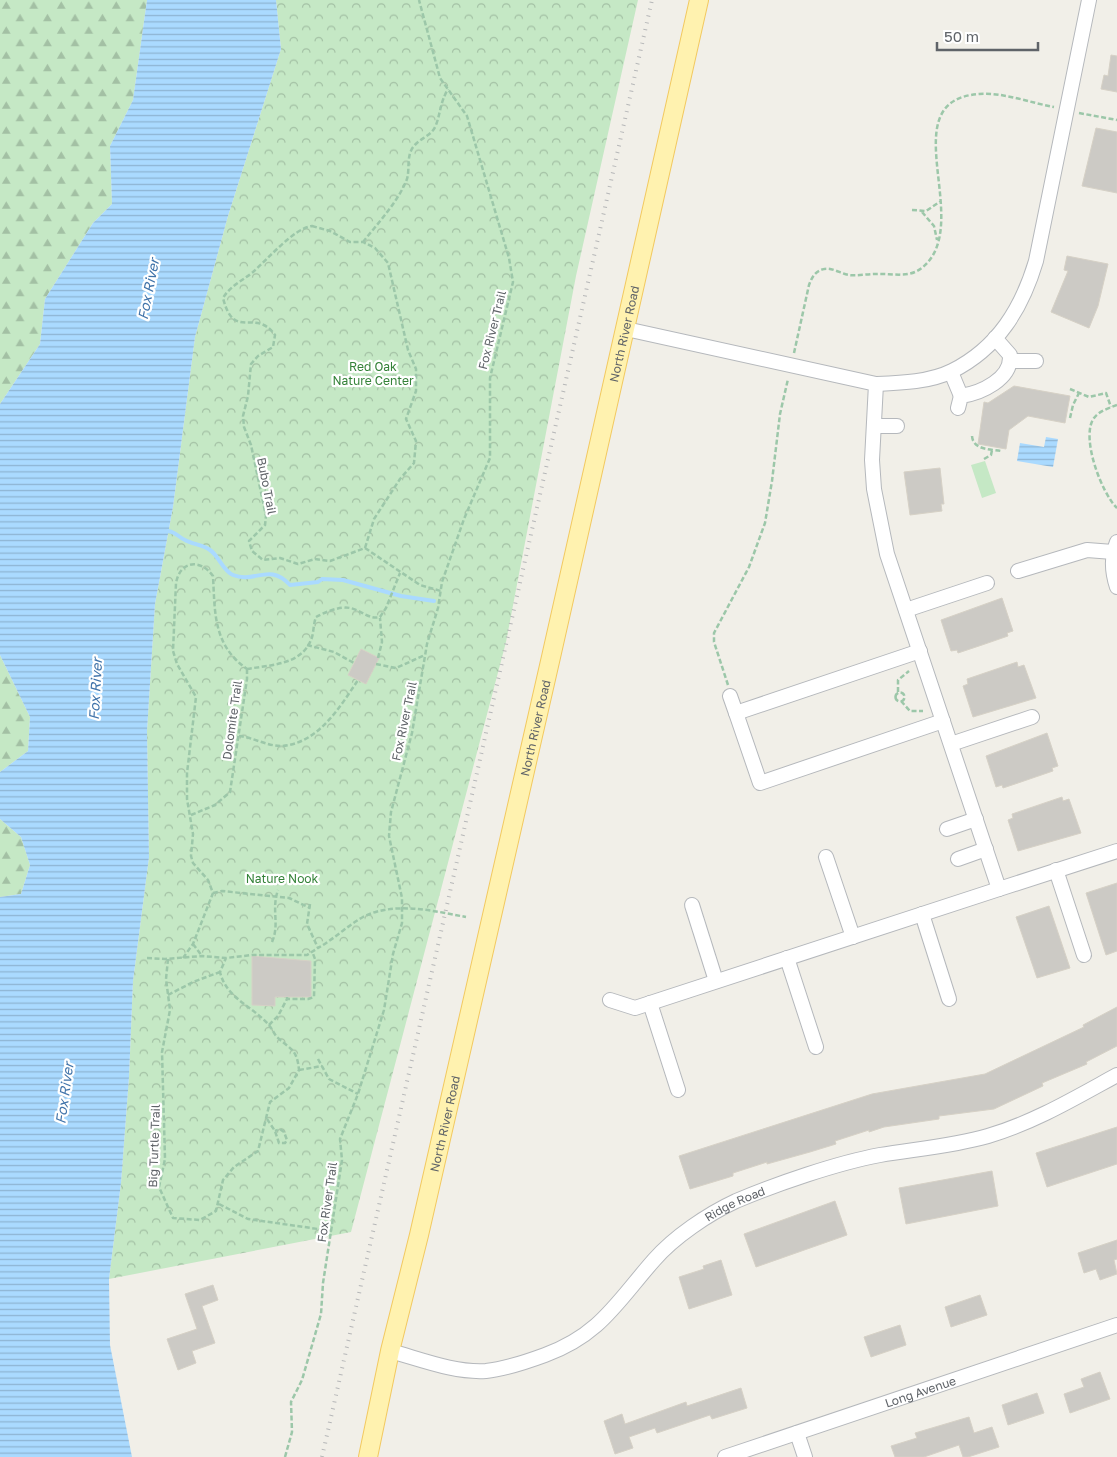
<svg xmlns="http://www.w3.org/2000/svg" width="1117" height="1457" viewBox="0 0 1117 1457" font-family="'Golos Text',sans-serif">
  <defs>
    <pattern id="forest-firs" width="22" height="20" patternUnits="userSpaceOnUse" patternTransform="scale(1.25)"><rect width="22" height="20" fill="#c5e8c5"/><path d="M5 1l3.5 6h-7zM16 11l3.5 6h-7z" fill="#a3c0a4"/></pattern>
    <pattern id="park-crowns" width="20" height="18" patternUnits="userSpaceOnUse" patternTransform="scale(1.25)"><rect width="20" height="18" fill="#c5e8c5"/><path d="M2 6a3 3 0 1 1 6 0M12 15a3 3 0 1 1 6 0" fill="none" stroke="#a3c0a4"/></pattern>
    <pattern id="water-rules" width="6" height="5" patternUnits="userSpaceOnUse" patternTransform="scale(1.25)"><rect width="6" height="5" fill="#aadaff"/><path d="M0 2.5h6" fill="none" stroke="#8eb4d2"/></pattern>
  </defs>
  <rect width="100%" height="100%" fill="#f1efe8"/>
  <path fill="#c5e8c5" d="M985 461 996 493 982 498 971 465Z"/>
  <path fill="url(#forest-firs)" d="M0 0H147L133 100 110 146 112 204 93 223 45 299 40 344 0 404Z
    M0 655 30 717 28 751 0 772Z
    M0 819 21 837 30 865 21 894 0 897Z"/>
  <path fill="url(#park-crowns)" d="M276 0H638L576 276 506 642 351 1232 109 1279 121 1183 129 1077 133 981 149 857 147 731 155 604 173 507 195 337 228 216 281 49Z"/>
  <path fill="url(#water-rules)" d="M147 0H276L281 49 228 216 195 337 173 507 155 604 147 731 149 857 133 981 129 1077 121 1183 109 1279 110 1345 132 1457H0V897L21 894 30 865 21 837 0 819V772L28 751 30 717 0 655V404L40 344 45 299 93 223 112 204 110 146 133 100Z
    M1046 437 1058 439 1053 467 1017 461 1020 443 1044 447Z"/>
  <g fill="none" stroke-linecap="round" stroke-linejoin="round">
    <path stroke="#aadaff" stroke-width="4" d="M168 531C176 532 178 537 185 540 192 544 203 545 210 550 219 556 223 571 233 575 255 584 269 562 290 585L318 582 322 579 343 580 401 596 434 601"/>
  </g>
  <path fill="#cccac5" stroke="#d6d1c6" d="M1111 55 1117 56V92L1101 89 1104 75 1108 76Z
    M1096 128 1117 132V193L1082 186Z
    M1067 256 1108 264 1098 306 1089 328 1051 312 1068 271 1064 270Z
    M1014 386 1070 396 1065 423 1028 416 1009 430 1006 449 978 444 984 402 988 403Z
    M940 468 944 504H941L942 511 910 515 904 472Z
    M1002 598 1013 631 1007 633 1008 636 982 645 958 653 957 650 951 651 941 620Z
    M361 649 379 658 366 684 348 675Z
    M1017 662 1018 667 1024 665 1036 698 973 717 963 686 968 684 967 679Z
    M1047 733 1058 766 1052 768 1053 771 1015 784 1003 788 1002 785 996 787 986 756Z
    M1062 797 1063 801 1069 799 1081 833 1018 851 1008 820 1013 818 1012 814Z
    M1117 883V951L1106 955 1086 893Z
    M1049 906 1070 968 1037 978 1016 917Z
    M252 956 311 961V997H275V1006L252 1005Z
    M1117 1007V1046L1086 1062 1087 1064 1042 1083 1043 1086 994 1109 939 1116V1119L884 1127 869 1132V1130L835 1141 836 1144 810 1152 767 1164V1162L761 1164 733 1173V1176L690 1189 679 1156 872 1094 985 1074 1084 1027 1083 1025Z
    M1117 1127V1164L1047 1187 1036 1153Z
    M992 1171 998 1206 906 1224 899 1188Z
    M835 1201 847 1235 756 1267 744 1234Z
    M1117 1240V1259L1114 1260 1117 1274 1100 1280 1096 1269 1084 1273 1078 1253Z
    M721 1260 732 1295 689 1309 679 1277 704 1269 703 1266Z
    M213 1285 218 1300 202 1306 215 1343 192 1351 196 1363 178 1370 167 1339 197 1329 185 1294Z
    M980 1295 987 1315 951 1327 945 1307Z
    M900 1325 906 1345 871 1357 864 1337Z
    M1100 1372 1110 1399 1070 1413 1064 1394 1084 1387 1081 1379Z
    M741 1388 747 1408 712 1419 710 1415 657 1433 655 1428 629 1437 633 1448 615 1454 604 1421 622 1414 625 1424 686 1402 687 1406Z
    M1037 1393 1044 1413 1008 1425 1002 1405Z
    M969 1417 974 1433 992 1427 999 1447 968 1457H963L959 1445 924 1457H895L891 1446 917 1438 915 1433Z"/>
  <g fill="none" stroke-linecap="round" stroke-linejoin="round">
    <defs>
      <g id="minor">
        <path d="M626 329 876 384 872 460 874 489 887 554 999 889 1117 851"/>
        <path d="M1011 361H1036"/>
        <path d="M951 372 961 396"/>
        <path d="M876 384C901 383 930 382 952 371 998 348 1022 308 1036 261L1089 0"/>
        <path d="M958 408 961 396C981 393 1012 379 1010 355L995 338"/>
        <path d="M874 426H897"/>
        <path d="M1117 542C1111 557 1112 572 1117 587"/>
        <path d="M1018 571 1087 550 1113 552"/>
        <path d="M906 610 987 583"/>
        <path d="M920 651 736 713 760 783 943 721"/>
        <path d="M730 696 736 713"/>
        <path d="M951 744 1032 717"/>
        <path d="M947 829 976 819"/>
        <path d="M826 857 853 937"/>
        <path d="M958 859 986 849"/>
        <path d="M1056 870 1084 955"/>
        <path d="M692 905 716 981"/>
        <path d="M922 914 949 999"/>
        <path d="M787 958 816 1047"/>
        <path d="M610 1000 635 1008 999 889"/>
        <path d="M650 1003 678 1090"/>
        <path id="s1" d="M390 1351C420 1359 454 1373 486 1371 506 1369 526 1362 545 1355 600 1335 617 1302 654 1260 674 1237 708 1214 736 1201 776 1184 837 1163 880 1155 916 1149 953 1146 988 1136 1035 1122 1075 1098 1117 1075"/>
        <path d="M797 1433 805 1457"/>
        <path id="s2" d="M725 1457 1117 1325"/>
      </g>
      <g id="major">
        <path id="s3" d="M368 1457 390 1351 419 1235 551 657 699 0"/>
      </g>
    </defs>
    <use href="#minor" stroke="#b5b8bc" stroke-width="16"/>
    <use href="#major" stroke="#f2c960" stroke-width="20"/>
    <path stroke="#9cc7a9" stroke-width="2.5" stroke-dasharray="5 2.5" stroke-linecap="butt" d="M1079 113 1117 120
      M912 210 926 211 941 201
      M922 212 934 226 937 240
      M312 226 330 231 350 242H363L375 248 388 263 408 350 416 369V391L406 419 416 441 414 463 400 479 374 519 365 548 330 561 315 559 298 564 280 558 263 560 252 551 249 541 265 525 266 516 251 445 244 427 243 416 248 396 251 364 258 356 273 347 275 335C255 307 234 342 223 298 230 286 242 281 253 272 267 260 294 228 312 226Z
      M363 242C378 223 398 202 407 179 410 169 406 155 414 146 420 138 432 136 436 125 441 111 440 103 448 89
      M794 353 809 285C812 277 815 271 824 269 832 267 841 274 849 275 857 276 867 274 876 274 892 273 909 279 923 267 975 223 890 100 979 94 1003 92 1031 103 1054 107
      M1070 389 1089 397 1106 393 1111 407
      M1117 405C1109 408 1099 411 1094 418 1080 437 1102 494 1117 508
      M1070 418 1073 405 1079 393
      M972 436C973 450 990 449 1001 451
      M984 459 991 455 992 450
      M365 548 420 585 441 591
      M307 645 334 652 354 663
      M378 658 382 642 380 618
      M376 664 396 668 425 655
      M247 669C270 665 301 665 311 640 314 633 313 625 316 617 325 612 340 606 350 608 361 610 369 620 380 617L386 608 400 573
      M728 685 714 642V633L749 567 765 523 772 481 780 414 788 379
      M898 692V680L909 671
      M895.5 697a4.5 4.5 0 1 1 9 0a4.5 4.5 0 1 1-9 0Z
      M901 701 910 711H923
      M239 736C252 737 267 746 281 746 318 744 340 707 358 680
      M191 815 215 805 230 792 247 679V669
      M213 893 222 891 289 898 310 908
      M310 904 307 924 318 948C334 939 347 926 363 917 394 901 434 911 466 917
      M272 942C280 924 271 910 278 890
      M193 944 202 956
      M147 958 165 959 202 956 226 958 252 955H307L318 948
      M183 958 193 944 213 893 208 880 193 863 191 856 193 834 187 799V773L196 697 177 664 173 651 176 583C180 561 200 558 213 576 215 613 213 645 247 669
      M168 959 166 979 170 1010 162 1052 165 1159 159 1187 173 1218 200 1220 216 1211 223 1180 234 1167 258 1151 270 1102 289 1088 299 1070C297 1049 291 1050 277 1037 274 1034 272 1028 268 1024 252 1006 226 998 220 972L226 958
      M168 995 193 982 220 972
      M287 997V999H308L314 997 315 959 312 951
      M269 1025 278 1016 287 999
      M318 1059 329 1079 358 1094
      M299 1070 322 1066
      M267 1119 275 1131 279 1143H285L287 1140 284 1132 280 1129 275 1131
      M219 1204 248 1219 332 1231
      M285 1457 292 1432 291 1402 302 1380 321 1314 323 1283 342 1160 340 1139 358 1094 384 1010 393 954 402 923V898L389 836 391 812 412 733 427 644 438 608 442 582 464 519 490 458V378L513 282 509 258 467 116 440 78 419 0"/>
    <use href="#minor" stroke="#fff" stroke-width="14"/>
    <use href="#major" stroke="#fff2af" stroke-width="18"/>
    <path stroke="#b6b7b8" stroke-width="4" stroke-dasharray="1 6" stroke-linecap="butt" d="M322 1457 652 0"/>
  </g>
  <g text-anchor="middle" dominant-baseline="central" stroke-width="4.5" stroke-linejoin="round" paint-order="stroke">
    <g font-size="12" fill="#5f6368" stroke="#fff">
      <text transform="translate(492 330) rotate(-76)">Fox River Trail</text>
      <text stroke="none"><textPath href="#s3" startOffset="1152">North River Road</textPath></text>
      <text transform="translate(267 486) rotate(79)">Bubo Trail</text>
      <text transform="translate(232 720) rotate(-82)">Dolomite Trail</text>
      <text transform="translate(404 721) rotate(-78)">Fox River Trail</text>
      <text stroke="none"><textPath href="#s3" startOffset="748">North River Road</textPath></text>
      <text stroke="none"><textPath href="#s3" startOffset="342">North River Road</textPath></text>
      <text transform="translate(154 1146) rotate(-88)">Big Turtle Trail</text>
      <text transform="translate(327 1202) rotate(-82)">Fox River Trail</text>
      <text stroke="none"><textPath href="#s1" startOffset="406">Ridge Road</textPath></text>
      <text stroke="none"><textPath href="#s2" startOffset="206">Long Avenue</textPath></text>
    </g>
    <g font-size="12" fill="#348238" stroke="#fff">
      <text x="373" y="366">Red Oak<tspan x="373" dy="14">Nature Center</tspan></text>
      <text x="282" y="878">Nature Nook</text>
    </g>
    <g font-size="14" font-style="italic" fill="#4174aa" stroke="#fff">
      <text transform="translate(148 289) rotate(-79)">Fox River</text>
      <text transform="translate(95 689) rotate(-87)">Fox River</text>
      <text transform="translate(64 1093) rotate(-82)">Fox River</text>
    </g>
  </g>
  <path d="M937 42v8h101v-8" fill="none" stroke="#5f6368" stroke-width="2.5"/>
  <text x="944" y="42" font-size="15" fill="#5f6368" stroke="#ffffff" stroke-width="4" paint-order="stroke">50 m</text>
</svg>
